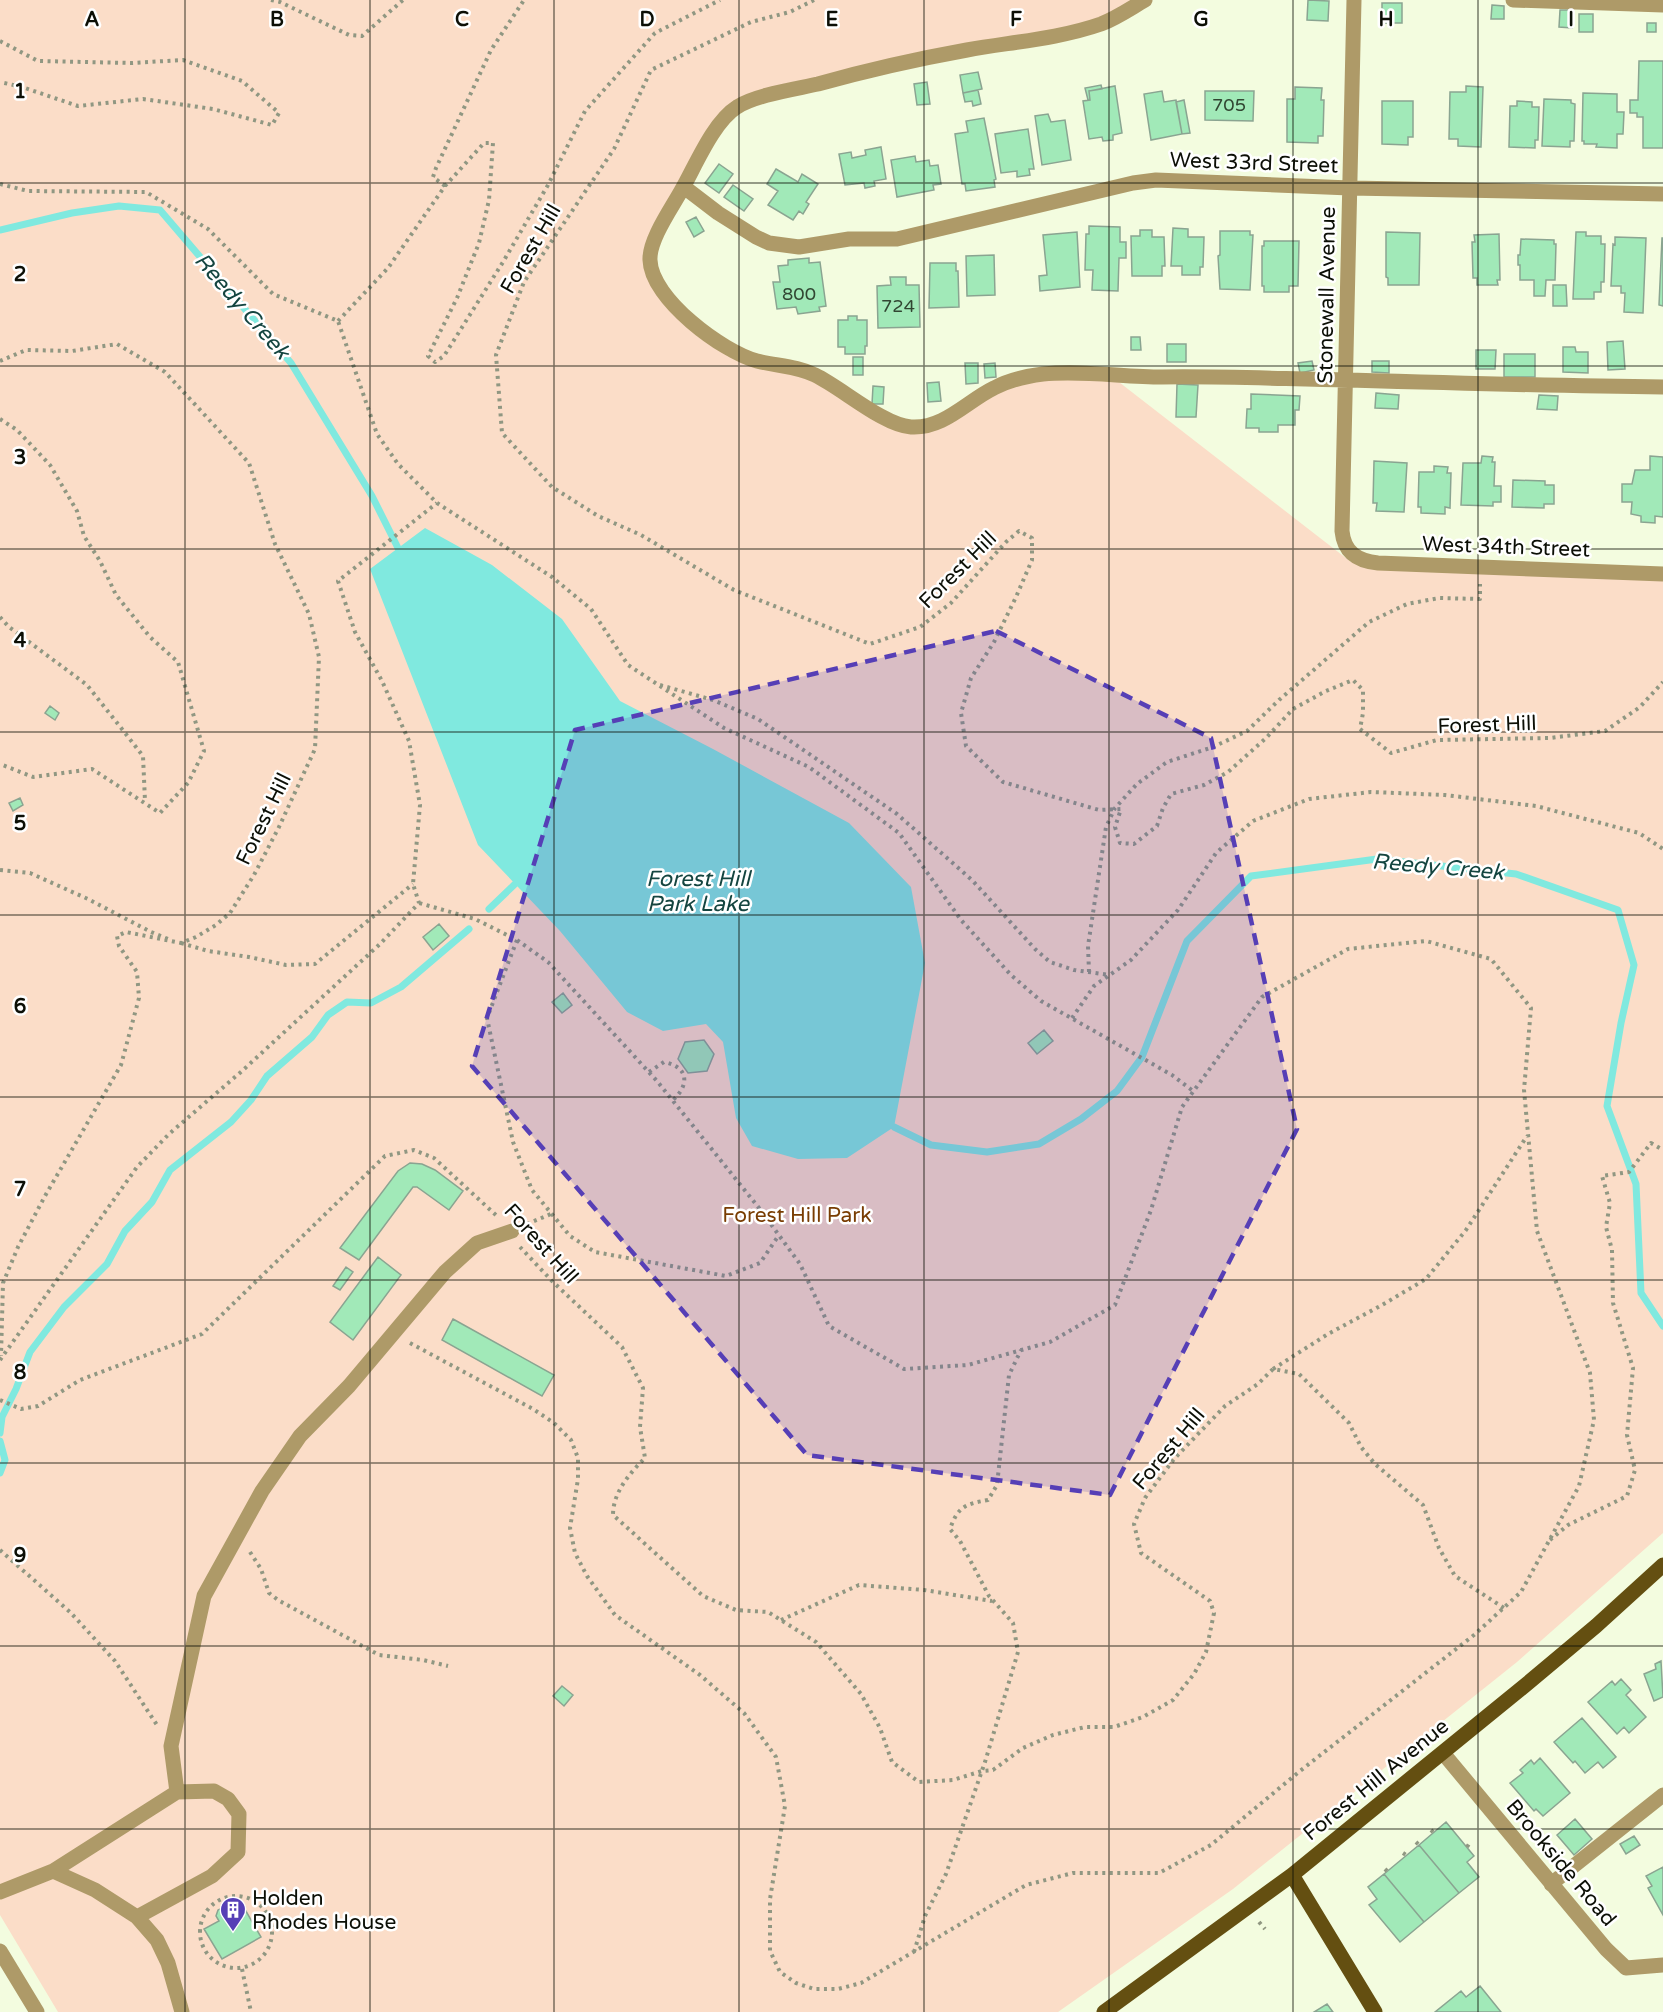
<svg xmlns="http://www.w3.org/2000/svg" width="1663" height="2012" viewBox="0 0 1663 2012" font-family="'Varela Round',sans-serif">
  <rect width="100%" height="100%" fill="#f3fcdf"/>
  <path fill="#fbddc8" d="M0 0H1143L1124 13 764 98 725 118 654 245 658 281 696 327 794 371 881 415 929 424 994 385 1106 372 1351 562 1663 573V1533L1517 1662 1233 1889 1058 2012H58L0 1915Z"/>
  <path fill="#80e9df" d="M425 528 492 565 562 619 620 701 713 749 849 823 911 887 925 963 894 1127 847 1158 798 1159 752 1146 736 1118 723 1042 706 1024 663 1031 627 1012 560 931 478 845 370 569Z"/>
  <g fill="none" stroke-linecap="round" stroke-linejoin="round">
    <path stroke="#80e9df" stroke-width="7" d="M0 230 72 213 119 206 160 210 291 363 372 496 398 548
      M489 909 515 884
      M894 1127 931 1145 987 1152 1039 1144 1081 1119 1117 1091 1142 1057 1187 941 1251 876 1377 859 1516 874 1618 910 1634 965 1621 1023 1607 1106 1636 1184 1641 1293 1663 1326
      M0 1433 2 1417 16 1389 30 1352 64 1307 107 1264 125 1231 152 1202 170 1170 231 1122 251 1100 267 1076 312 1037 328 1015 347 1002 371 1003 401 987 469 929
      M0 1441 5 1460 0 1473"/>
  </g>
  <path fill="#a1e9b8" stroke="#8aa491" stroke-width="1.5" d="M1308 0 1329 1 1328 21 1307 20Z
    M1382 3H1402V23H1382Z
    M1492 5 1504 6V19H1491Z
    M1560 10H1573L1572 28 1559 27Z
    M1579 14H1593V32H1579Z
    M1647 23H1656V32H1647Z
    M1639 61H1663V148H1643V117H1637V113H1630V100H1638Z
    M978 72 982 89 963 93 960 75Z
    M927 82 930 104 917 105 914 84Z
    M1101 85 1102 89 1089 91 1090 100H1088L1085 88Z
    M1115 86 1122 133 1113 135V140L1103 141 1102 137 1089 139 1083 101 1090 100 1089 91Z
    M1466 86 1483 87 1481 147 1458 146V139H1449L1450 92H1466Z
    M1295 87 1322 88 1321 100H1324L1323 136H1318V143L1287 142V99H1295Z
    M978 90 981 104 973 106 972 101 965 102 963 93Z
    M1162 91 1164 102 1176 100 1182 134 1151 140 1144 94Z
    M1205 91H1254L1253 121 1205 120Z
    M1583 93 1617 94V112H1624L1623 134H1617V148L1596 147 1597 144H1584V141H1582Z
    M1544 99 1571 100V103L1575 104 1574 141H1570V147L1542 146Z
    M1184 100 1190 133 1182 134 1176 102Z
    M1382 101H1413V137H1408V145L1382 144Z
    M1517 101 1532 102V107H1539L1538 140H1535V148L1509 147 1510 106H1517Z
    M1048 114 1051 122 1065 120 1071 160 1042 165 1035 116Z
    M984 118 996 179 994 180 995 187 966 191 965 184H962L955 134 968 132 966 121Z
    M1028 129 1034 169H1029L1030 175 1017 177V171L1001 173 995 134Z
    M881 147 886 179 874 181 875 186 865 188 864 183 845 185 839 154 851 152 852 158 866 155 865 150Z
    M915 156 916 162 929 160 930 166 938 165 941 184 933 185 934 190 897 197 891 160Z
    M719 164 733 174 719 193 705 183Z
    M776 169 798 182 802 174 818 184 806 202 809 204 803 214 799 211 793 220 768 205 778 191 767 184Z
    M733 185 753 199 744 211 724 197Z
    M696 217 704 231 694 237 686 222Z
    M1089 226 1120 227V242H1126V258H1119L1118 291 1092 290 1093 270H1085L1086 234H1089Z
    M1173 228 1188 229V237H1204L1203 267H1200V275H1182V266H1171Z
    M1140 230H1152V237H1164L1165 266H1162V276H1132L1131 236H1140Z
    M1220 231H1250V235H1253L1250 290 1220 289 1218 256 1220 255Z
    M1077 232 1080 287 1040 291 1039 276 1047 275 1043 235Z
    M1386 232 1420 233 1419 285H1388V278L1386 277Z
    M1576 232H1586V236H1601V244H1605L1604 282H1601V292H1594V299H1573Z
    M1499 234 1500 280H1497L1498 285H1477V278H1473L1472 242H1475L1474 235Z
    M1615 237 1646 238 1643 313 1624 312 1625 293H1621V286H1611L1613 244 1615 245Z
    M1662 238H1663V306L1659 305Z
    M1521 239 1554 240V244H1556L1555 280H1546L1545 296H1534V280H1520V265H1518V255H1520Z
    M1264 241H1299L1298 286H1289V292H1264V286H1262V246H1264Z
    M994 255 995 295 967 296 966 256Z
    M809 258V263L820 262 826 306 819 307 820 311 798 314 796 307 777 309 773 282H780L778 266 788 265V260Z
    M930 263H956V271H958L959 307 929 308Z
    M890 277H906V285H919L920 327 878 328 877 286 891 285Z
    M1553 285H1566L1567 306H1553Z
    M848 316H857V320H867V346H865V354H845V347H838V320H848Z
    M1131 337H1140L1141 350H1131Z
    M1623 341 1625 369 1608 370 1607 342Z
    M1167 344H1186V362H1167Z
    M1563 347H1575L1576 352H1588V373L1563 372Z
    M1476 350H1496L1495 369H1476Z
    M1504 354H1535V377H1504Z
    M853 357H863V375H853Z
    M1312 361 1314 370 1300 373 1298 363Z
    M1372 361H1389V373L1372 372Z
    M965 363H978V383L966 384Z
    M995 363 996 377 985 378 984 364Z
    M939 382 941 401 928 402 927 383Z
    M1177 384 1198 385 1196 417H1176Z
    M873 386 884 387 883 404H872Z
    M1376 393 1399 395 1398 409 1375 408Z
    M1251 394 1300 396 1299 410H1295V425H1278V432H1259V428H1246L1247 409H1251Z
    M1539 395 1558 396 1557 410 1537 409Z
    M1482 456 1493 457 1492 462H1495L1494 486H1501V502H1493V506L1461 505 1463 463H1481Z
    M1650 456 1663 457V517L1655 516V523L1641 522V516L1631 514 1632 502H1622V484H1632L1635 470H1650Z
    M1374 461 1407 463 1404 512 1376 511 1377 503H1373Z
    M1434 466 1448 467 1447 473H1451L1450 508 1445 507V514L1421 513V507H1418L1419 472H1434Z
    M1513 480 1545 481V485H1554V504H1544V508L1512 507Z
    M50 706 59 713 55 720 45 713Z
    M20 798 23 805 13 811 9 803Z
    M439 924 449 936 433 950 423 937Z
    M563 993 572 1005 562 1013 552 1002Z
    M1044 1030 1053 1041 1037 1054 1028 1043Z
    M704 1040 714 1054 707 1071 688 1073 678 1059 685 1042Z
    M410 1163 422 1164 435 1170 463 1191 449 1210 417 1187H413L359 1260 340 1248 398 1171Z
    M378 1257 401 1275 353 1340 330 1322Z
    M346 1267 353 1272 340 1290 333 1286Z
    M453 1319 554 1375 542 1396 442 1340Z
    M1661 1661 1663 1697 1654 1701 1644 1674 1656 1669 1655 1664Z
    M1621 1679 1631 1690 1626 1695 1646 1717 1629 1733 1624 1727 1617 1734 1588 1702 1612 1681 1615 1685Z
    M562 1686 573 1695 564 1706 553 1696Z
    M1582 1718 1616 1757 1603 1768 1598 1762 1585 1773 1575 1761 1573 1763 1554 1742Z
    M1540 1758 1570 1793 1543 1816 1536 1809 1534 1811 1510 1783 1523 1773 1520 1770 1531 1760 1534 1764Z
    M1575 1819 1592 1839 1574 1855 1557 1835Z
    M1446 1822 1474 1856 1467 1862 1479 1877 1459 1893 1419 1845Z
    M1634 1836 1640 1845 1626 1854 1620 1844Z
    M1419 1845 1459 1893 1424 1922 1384 1874Z
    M1663 1867V1915L1648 1888 1652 1886 1646 1876Z
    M1384 1874 1424 1922 1400 1942 1369 1905 1377 1899 1368 1887Z
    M243 1906 261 1937 222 1959 204 1929 219 1921 216 1916 218 1910 224 1907 229 1908 232 1913Z
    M1480 1986 1501 2012H1435L1461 1991 1466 1997Z
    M1327 2004 1333 2012H1314Z"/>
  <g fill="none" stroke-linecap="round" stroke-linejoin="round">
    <path stroke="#909782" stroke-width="4" stroke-dasharray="3 4.5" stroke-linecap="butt" d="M271 0 280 2 349 35 362 36 403 0
      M814 0 790 12 751 22 651 70 614 149 524 282 496 355 502 433 552 487 598 516 641 535 734 590 870 644 920 627 951 603 1006 542 1019 531 1032 538V560L1016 597 994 642 971 678 961 713 966 746 1003 782 1099 810 1121 809 1115 827 1120 843 1134 844 1157 826 1163 808 1171 794 1204 785 1228 772 1266 738 1293 709 1326 691 1353 680 1363 690V713L1360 729 1391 753 1437 740 1550 738 1605 731 1640 707 1663 682
      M0 41 38 61 132 63 183 60 242 81 279 113 272 125 213 109 143 99 78 106 22 87 0 82
      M0 184 28 191 146 192 208 229 273 294 338 321 377 434 398 464 437 503 552 577 591 609 628 665 724 728 809 767 899 833 961 920 1011 975 1041 1001 1172 1075 1193 1091
      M445 186 433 177 436 168 491 50 524 0
      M338 321 388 268 445 186 484 143H493L489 200 479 243 457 298 428 356 435 362 444 356 503 262 548 185 585 111 655 33 720 0
      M0 361 26 350 72 351 117 344 165 372 249 463 275 544 309 614 319 657 315 749 279 827 254 875 230 913 216 925 196 937 181 943 126 932 117 936 119 946 137 972 139 998 121 1065 45 1196 18 1247 3 1283 1 1356
      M0 419 17 430 50 465 77 511 84 536 100 561 116 595 150 637 178 662 204 751 188 783 160 813 92 769 33 777 0 764
      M0 617 9 627 87 685 118 724 143 756 145 801
      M660 685 713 700 758 719 897 814 972 880 1035 949 1050 962 1074 970 1110 975
      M0 870 30 873 88 899 151 932 168 939
      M517 940 487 1018 513 1142 532 1190 570 1236 595 1252 726 1276 760 1263 779 1235
      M181 943 208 951 249 957 286 965 315 964 413 884
      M1089 972 1088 946 1106 827 1115 808 1137 784 1167 762 1213 747 1247 731 1279 700 1369 622 1407 604 1439 598 1480 599V584
      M1072 1018 1094 986 1131 960 1178 910 1216 853 1253 821 1309 799 1371 792 1445 795 1536 806 1639 833 1663 849
      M649 1072 664 1062C689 1067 690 1085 672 1101
      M527 1224 551 1214
      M520 1247 552 1281 622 1347 643 1388 640 1427 645 1458C630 1473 613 1492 613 1515L703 1596 736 1610 768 1612 816 1642 861 1694 880 1728 892 1762 919 1782 953 1780 982 1771 993 1770 1023 1748 1053 1735 1085 1727H1114L1143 1717 1173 1700 1194 1674 1206 1652 1214 1613 1210 1601 1141 1553 1134 1524 1145 1498 1174 1459 1225 1406 1258 1384 1273 1369 1299 1374 1349 1423 1361 1447 1375 1464 1423 1505 1439 1548 1455 1576 1504 1608
      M410 1343 533 1409 554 1423 571 1440 578 1458V1479L570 1528 575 1553 587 1576 615 1615 700 1675 744 1713 776 1757 785 1806 770 1899V1951L780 1972 796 1983 814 1989H838L861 1983 1026 1885 1073 1873H1159L1211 1845 1300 1771 1474 1635 1521 1592 1579 1486 1594 1420 1590 1373 1537 1231 1524 1090 1531 1008 1491 959 1426 941 1348 949 1262 997 1182 1107 1151 1210 1115 1305 1050 1342 968 1365 904 1369 829 1326 800 1264 759 1208 657 1081 548 962 517 940 475 919 419 903
      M0 1360 137 1167 169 1134 242 1071 380 944 419 903 413 884 420 805 409 741 382 681 355 632 338 581 437 503
      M1273 1369 1328 1334 1382 1305 1426 1279 1466 1230 1527 1136
      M0 1400 21 1409 38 1406 80 1380 202 1334 385 1156 414 1150 434 1158 498 1217
      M1550 1540 1568 1525 1627 1496 1635 1470 1627 1435 1633 1368 1613 1303 1612 1250 1606 1227 1610 1203 1602 1176 1629 1172 1651 1143 1663 1150
      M0 1550 70 1612 115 1661 157 1725
      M250 1552 261 1569 269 1593 278 1600 379 1655 423 1660 448 1666
      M781 1620 859 1585 924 1590 992 1601
      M1431 1830 1434 1833
      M1416 1842 1419 1845
      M1467 1847 1469 1844
      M1403 1853 1406 1855
      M1385 1869 1387 1871
      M200 1932a36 36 0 1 1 72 0a36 36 0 1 1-72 0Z
      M1259 1922 1265 1929
      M914 1952 925 1916 946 1874 985 1762 1018 1652 1013 1623 989 1596 960 1541 950 1529C958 1506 966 1504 988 1500L997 1485 1009 1375 1021 1350
      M242 1969 251 2012"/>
    <path stroke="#ae9a68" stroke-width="15" d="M1145 0C1131 8 1117 18 1101 24 1058 39 1011 42 967 50 917 59 868 70 818 84 796 89 755 95 737 107 713 122 695 167 681 191 671 209 649 240 650 260 651 299 723 352 757 361 777 366 797 366 815 375 842 388 883 425 911 427 944 429 967 401 994 388 1009 380 1027 376 1043 374 1082 370 1123 377 1162 377 1224 376 1286 379 1349 380 1453 383 1558 386 1663 387
      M1354 0 1342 531C1344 552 1357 561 1378 563L1663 574
      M1513 0 1663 5
      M684 187 718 213 756 237 769 243 799 247 849 239H897L1133 183 1156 180 1350 188 1663 194
      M1443 1753 1606 1949 1626 1968 1663 1965
      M177 1792 171 1746 204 1596 262 1491 300 1436 349 1386 445 1272 477 1243 512 1231
      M53 1871 177 1792 214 1791 228 1799 239 1814 238 1852 212 1876 137 1917
      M1551 1884 1663 1795
      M0 1892 53 1871 95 1890 137 1917 157 1940 168 1963 182 2012
      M0 1951 37 2012"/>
    <path stroke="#644f11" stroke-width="15" d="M1292 1875 1375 2012
      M1104 2012 1292 1875 1528 1683 1596 1626 1663 1565"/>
  </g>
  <path fill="#563fb6" fill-opacity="0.2" stroke="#563fb6" stroke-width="4.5" stroke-dasharray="12 8" stroke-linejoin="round" d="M996 631 1211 738 1297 1129 1110 1495 807 1455 472 1066 575 730Z"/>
  <path fill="none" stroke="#0c0f06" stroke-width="1.5" stroke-opacity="0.55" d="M185 0V2012M370 0V2012M554 0V2012M739 0V2012M924 0V2012M1109 0V2012M1293 0V2012M1478 0V2012M0 183H1663M0 366H1663M0 549H1663M0 732H1663M0 915H1663M0 1097H1663M0 1280H1663M0 1463H1663M0 1646H1663M0 1829H1663"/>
  <defs>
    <symbol id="building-pin" viewBox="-11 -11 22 30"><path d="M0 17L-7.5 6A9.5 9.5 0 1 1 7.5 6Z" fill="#563fb6" stroke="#fff"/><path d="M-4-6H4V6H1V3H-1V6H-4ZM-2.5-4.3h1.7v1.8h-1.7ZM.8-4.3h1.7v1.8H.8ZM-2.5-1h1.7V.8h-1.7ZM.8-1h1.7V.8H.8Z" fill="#fff"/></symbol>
  </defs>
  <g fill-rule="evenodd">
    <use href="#building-pin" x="218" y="1895" width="30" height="40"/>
  </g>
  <g text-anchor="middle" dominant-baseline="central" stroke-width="5" stroke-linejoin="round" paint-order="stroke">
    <g font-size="18" fill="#314632">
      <text x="1229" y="105">705</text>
      <text x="799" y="294">800</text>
      <text x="898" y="306">724</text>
    </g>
    <g font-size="21" fill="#0c0f06" stroke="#fff">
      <text transform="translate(1254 163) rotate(2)">West 33rd Street</text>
      <text transform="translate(531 249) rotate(-60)">Forest Hill</text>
      <text transform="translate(1327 295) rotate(-89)">Stonewall Avenue</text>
      <text transform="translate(1506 547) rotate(2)">West 34th Street</text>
      <text transform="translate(958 570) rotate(-45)">Forest Hill</text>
      <text transform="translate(1487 725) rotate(-2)">Forest Hill</text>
      <text transform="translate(264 819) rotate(-64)">Forest Hill</text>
      <text transform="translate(541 1244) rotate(48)">Forest Hill</text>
      <text transform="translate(1169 1449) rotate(-50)">Forest Hill</text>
      <text transform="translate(1376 1780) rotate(-39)">Forest Hill Avenue</text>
      <text transform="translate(1561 1863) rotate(50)">Brookside Road</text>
    </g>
    <g font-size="21" fill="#793d03" stroke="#fff">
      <text x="797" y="1215">Forest Hill Park</text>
    </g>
    <g font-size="21" fill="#0c0f06" stroke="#fff" text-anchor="start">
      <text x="252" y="1898">Holden<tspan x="252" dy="24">Rhodes House</tspan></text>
    </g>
    <g font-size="22" font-style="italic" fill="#144540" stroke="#fff">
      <text transform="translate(242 306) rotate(49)">Reedy Creek</text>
      <text transform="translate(1438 867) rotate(5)">Reedy Creek</text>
      <text x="698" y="879">Forest Hill<tspan x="698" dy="25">Park Lake</tspan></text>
    </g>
  </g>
  <g font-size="20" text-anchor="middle" font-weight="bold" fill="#0c0f06" stroke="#fff" stroke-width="5" stroke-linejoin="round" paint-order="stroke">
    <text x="92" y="26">A</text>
    <text x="277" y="26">B</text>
    <text x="462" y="26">C</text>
    <text x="647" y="26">D</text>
    <text x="832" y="26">E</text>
    <text x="1016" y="26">F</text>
    <text x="1201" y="26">G</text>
    <text x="1386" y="26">H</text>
    <text x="1571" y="26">I</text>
    <text x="20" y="98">1</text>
    <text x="20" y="281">2</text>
    <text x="20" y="464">3</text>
    <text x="20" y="647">4</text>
    <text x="20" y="830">5</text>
    <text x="20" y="1013">6</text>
    <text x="20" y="1196">7</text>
    <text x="20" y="1379">8</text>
    <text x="20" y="1562">9</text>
  </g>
</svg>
